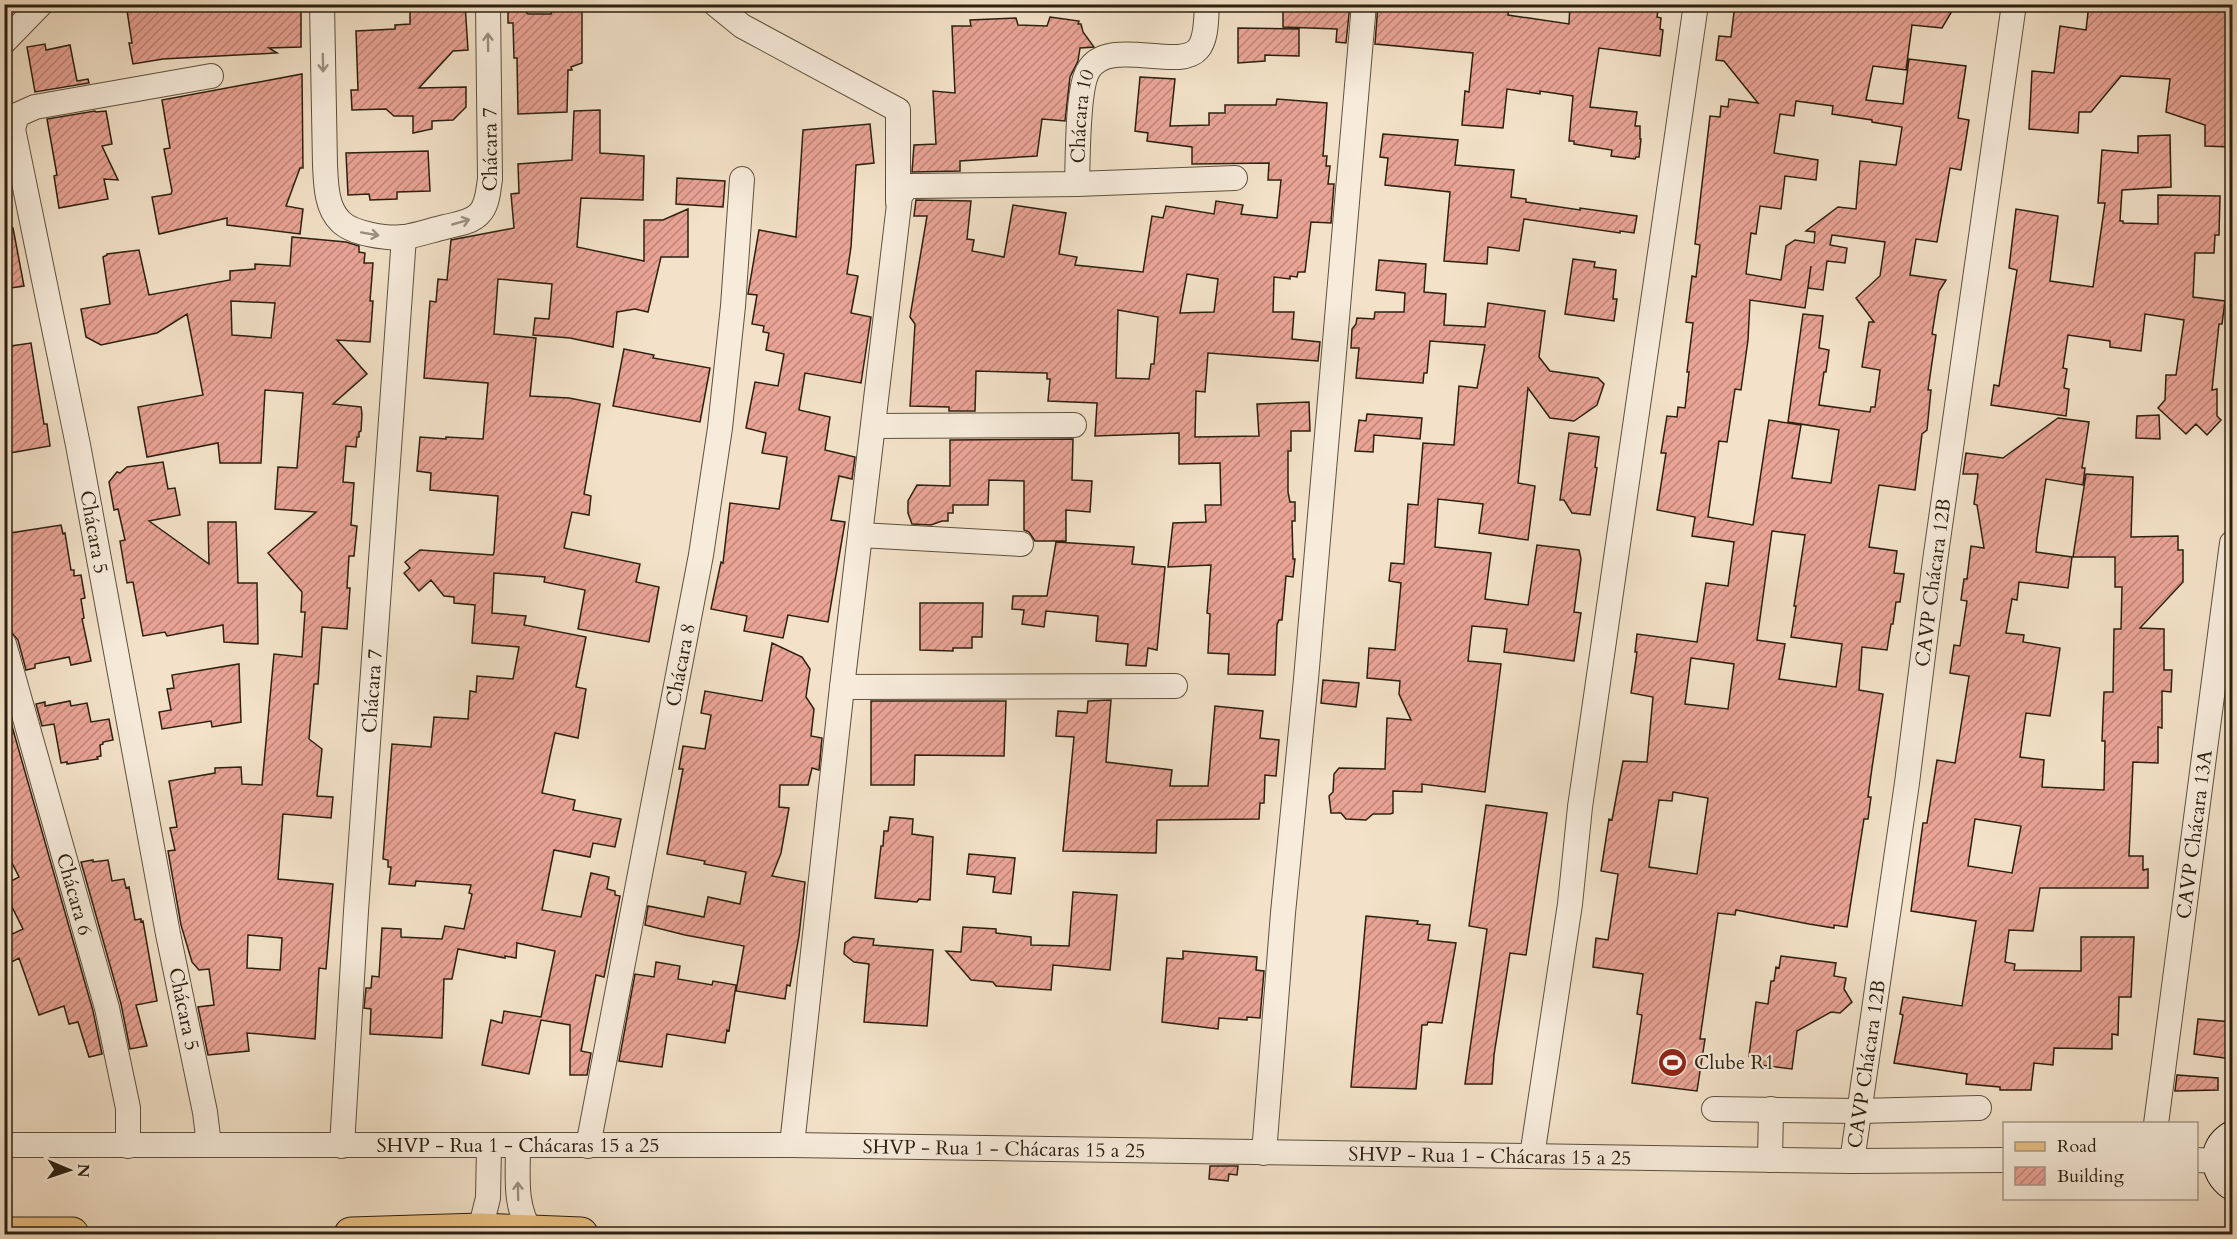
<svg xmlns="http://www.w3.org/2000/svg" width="2237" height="1239" viewBox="0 0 2237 1239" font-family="Cardo,serif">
  <defs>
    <pattern id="building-hatch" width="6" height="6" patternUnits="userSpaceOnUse" patternTransform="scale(1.5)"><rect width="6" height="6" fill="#eaa496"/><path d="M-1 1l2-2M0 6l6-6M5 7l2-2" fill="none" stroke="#be8579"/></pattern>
  </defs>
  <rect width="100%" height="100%" fill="#f3e2c9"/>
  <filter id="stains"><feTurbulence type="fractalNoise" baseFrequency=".00333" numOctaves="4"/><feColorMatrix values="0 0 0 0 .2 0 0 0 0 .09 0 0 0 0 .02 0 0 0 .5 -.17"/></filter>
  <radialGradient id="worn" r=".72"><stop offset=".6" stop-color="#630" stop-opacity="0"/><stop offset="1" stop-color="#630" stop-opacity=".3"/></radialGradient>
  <path fill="url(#building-hatch)" stroke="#2c2010" stroke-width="1.5" fill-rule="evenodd" d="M126 4H301V47L269 48 277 53 163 59 133 64 129 43H132Z
    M410 4H465L468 50 453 51 419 88 466 87V107L453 120 432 121V129L413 133V116H394L386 109 352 110 351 90H358L356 31 395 29V25L410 24Z
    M508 4H518L528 14H551L553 4H582V63L571 67 572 70H568L567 112 518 114 517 58H514L513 23H508Z
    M1283 4H1350L1346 43 1336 42 1337 29 1283 27Z
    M1378 4H1509L1508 15 1569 24 1570 4H1656L1655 9 1658 10 1657 17 1661 18 1660 29 1663 30 1660 56 1599 48 1590 107 1637 112 1635 126H1640V139H1641L1639 157H1636L1635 159 1611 156 1612 150 1574 144V141H1569L1573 96 1540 91V94L1507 89 1503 128 1462 125 1465 91 1469 92 1473 53 1375 44Z
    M1735 4 1955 6 1942 28 1912 25 1906 70 1873 66 1866 100 1903 104 1909 59 1966 66 1958 118 1969 120 1961 170 1950 168 1937 242 1916 239 1910 275 1946 280 1939 291 1932 334 1936 335 1928 390H1931L1927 430 1922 434 1915 490 1879 485 1869 547 1897 551 1894 573 1904 574 1900 602H1896L1893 624H1891L1887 650 1862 647 1859 690 1883 694 1872 768 1868 797H1871L1868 819H1864L1847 927 1834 925V928L1809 924 1736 910 1735 915 1718 913 1700 1039H1705L1697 1091 1632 1083 1642 1015 1637 1014 1643 974 1593 967 1596 938 1608 940 1614 901 1618 874 1601 871 1609 819 1612 820 1623 761 1647 762 1653 697 1631 693 1637 652H1635L1637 634 1697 642 1706 583 1728 586 1734 542 1692 536 1695 517 1657 510 1666 453H1661L1667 416 1677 417 1678 407 1685 408 1689 372H1687L1693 323 1686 322 1692 276 1696 277 1700 245 1695 244 1710 116 1720 117 1721 106 1728 107 1729 99 1758 103 1724 61 1716 60 1719 36 1731 37ZM1796 101 1833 106 1832 114 1872 120V122L1902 127 1896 165 1860 161 1856 209 1838 207 1806 231 1815 232 1814 243 1795 240 1786 246 1781 280 1746 274 1751 233 1756 234 1760 206 1781 209 1785 176 1816 180 1818 160 1774 153 1780 114 1794 116ZM1832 235 1885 242 1880 276 1856 298 1874 322H1869L1862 367 1880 370 1875 407H1871L1870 412 1819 405 1824 372H1826L1829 350 1819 348 1823 316 1803 314 1788 422 1839 430 1831 483 1792 478 1801 425 1769 420 1753 525 1708 517 1719 441 1727 442 1735 389 1741 390 1748 340 1750 300 1805 308 1811 266 1808 288 1823 290 1827 261 1845 263 1847 248 1830 245ZM1772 531 1805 535 1794 606H1796L1791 637 1842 644 1836 687 1779 679 1785 644 1757 640ZM1691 658 1734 664 1728 709 1685 704ZM1673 792 1708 798 1697 874 1649 867 1659 800 1672 801Z
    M2089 4H2209V8H2232L2231 147 2205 146V125L2166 112 2170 79 2121 76 2091 112H2079L2078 133 2029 129 2032 71 2054 73 2060 26 2086 30Z
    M1050 17 1079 21 1078 24H1081L1083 32 1094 47 1080 48 1078 61 1070 77 1065 121 1042 119 1037 156 960 161V171L912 172 914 145 936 144 933 91 955 93 952 26H971L970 20 1016 18 1018 25 1047 26Z
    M1238 28 1299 29V56L1265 55V61L1238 63Z
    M45 44 46 50 70 45 77 81 88 79 89 83 35 92 27 47Z
    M302 74 303 168H300L286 206 303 209 300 234 227 225V218L159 234 152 197 171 194 172 191 164 149 170 148 162 100Z
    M1140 77 1175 79 1170 126 1209 125V113H1225V105H1276L1277 99 1327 103 1323 156H1327L1326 166H1330L1328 184H1334L1331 223 1311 222 1305 272H1298L1297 277 1290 276V279L1274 277 1273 312H1294L1292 339 1320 342 1318 361 1208 353 1205 392 1196 391 1195 437 1259 436 1257 404 1309 402 1310 431H1291V451H1288V492L1290 502H1295V521H1292L1293 559H1295L1293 577 1286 576 1282 620H1279L1277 625 1275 675 1228 674 1229 654 1208 653 1210 614 1207 613 1211 565 1168 567 1173 523 1206 522 1205 505H1221L1220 463 1179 464V433L1095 436 1097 403 1048 401 1050 379H1047V373L976 371 975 411H949V407L910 406 915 324 910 317 927 216H914L916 200 971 201 967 239 974 240 972 251 1004 257 1013 205 1066 213 1059 254 1077 257 1075 265 1143 272 1152 216 1163 218 1166 206 1214 214 1216 201 1243 205 1241 214 1277 218 1281 180H1268L1269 163 1192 164V147L1147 141 1148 133 1135 131ZM1187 274 1218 279 1214 312 1180 313ZM1118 310 1158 317 1154 364H1151L1149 379 1116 378Z
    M600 110V153L644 156 643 200 581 198 577 247 644 261V220H663L688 209V257H661L648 312 635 309 617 312 613 347 570 338 533 335 535 318 549 319 552 284 498 279 494 334 536 338 530 396 569 398 600 404 584 494 591 496 589 515 572 512 564 548 640 564 636 582 659 587 649 642 578 629 585 590 544 582 545 577 494 573 492 613 526 616 524 625 586 637 576 687 586 689 578 738 555 733 542 793 575 800 573 810 621 819 615 847 593 843 590 857 554 850 542 910 581 917 591 873 609 877 607 889 615 891V895L620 896 604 977 596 975 581 1051 591 1053 587 1075H570V1025L541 1020 529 1074 482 1065 491 1020 502 1023 504 1011 541 1017 555 951 517 943 516 958 505 956V958L458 949 452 979H444L442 1038 370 1034 371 1009 364 1008 366 988H371L372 976 379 977 382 928 401 929V937L442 939 445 926 464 929 472 894 469 893 471 885 416 881 415 886 389 884 391 867H388V860L383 859 392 744 431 747 434 717 468 719 470 691 476 692 477 676 513 679 519 647 472 643 475 605 454 603V597L444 596 431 580 419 591 404 573 410 568 405 562 420 550 493 555 494 552 498 496 430 490 431 473 417 471 420 437 446 439V437L483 439 488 383 424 378 430 301 436 302 438 279 447 280 451 240 514 228 511 194 519 193 518 164 572 160 574 111Z
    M95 111 96 112 106 111 112 144 102 146 118 180 104 179 108 199 59 208 54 176 57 175 47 119Z
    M870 124 874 163 856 165 851 247 847 274 858 276 851 313 871 317 861 383 805 373 799 410 830 417 825 450 855 457 852 479 839 476 831 520 845 522 828 622 788 615 783 638 744 631 747 616 711 609 721 562 723 563 730 503 779 509 787 457 762 453 766 433 746 428 755 382 778 386 784 354 766 350 769 333 763 332 764 326 752 324 757 295 748 294 749 288 759 230 796 237 803 130Z
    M1383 134 1458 140 1455 165 1514 170 1511 197 1526 199V202L1580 210V208L1637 216 1634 233 1620 231V233L1524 219 1519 251 1488 247 1487 264 1444 261 1450 192 1385 185 1388 158 1380 157Z
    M2170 135 2171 187 2122 190 2120 221H2123V223L2158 224V195L2220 196 2219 235H2215L2214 253H2195L2193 297 2225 301 2222 324H2219L2212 390 2217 389V416L2221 420 2207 435 2196 424 2186 434 2158 408 2165 400 2166 375H2176L2184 320 2145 314 2141 351 2110 347V341L2068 335 2063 368 2067 369 2064 388 2069 389 2066 416 1991 405 1994 385 1999 386 2017 270 2009 268 2016 209 2058 216 2050 281 2093 287 2105 203H2098L2102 150 2138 153V136Z
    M428 151 430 191 397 192V199L370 200 369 194 348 195 346 153Z
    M677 178 725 181 723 207 676 204Z
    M13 228 24 286 4 289V229Z
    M292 237 346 242 359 246V252L365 253 364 263H373L370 301H373L370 342 337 340 367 374 333 404 361 407 362 414 361 431 359 432V437H357L356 447 346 446 343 482 354 483 351 525 357 526 354 556H349L347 588H350L347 629 322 627 318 684H314L309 739 322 749 317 796 333 797 331 818 283 814 278 879 333 884 326 969 319 968 315 1039 247 1033 249 1051 208 1055 198 1007 214 1005 209 969 199 970 192 962 181 925 168 851 175 850 170 828 177 827 169 781 215 773V768L241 767 242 784 262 785 274 654 302 657 305 612H301L302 592 268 553 316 512 275 509 278 467 297 468 303 393 265 390 261 463H220L218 443 147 457 138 407 203 395 187 314 157 333 101 345 86 337 81 309 110 304 103 257 107 255V254L139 250 149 295 230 280V271L255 269V264L290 266ZM231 301 275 303 271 338 232 335ZM248 935 282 938 280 970 247 968Z
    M1573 259 1595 262 1594 267 1616 270 1613 299H1617L1614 321 1565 314Z
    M1379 260 1426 264 1424 292 1446 294 1444 325 1485 327 1488 303 1545 311 1539 357 1550 371 1598 378 1604 384 1597 405 1574 421 1550 418 1528 388 1518 483 1535 486 1528 540 1479 533 1483 504 1438 499 1435 547 1491 553 1485 599 1528 605 1537 545 1579 550 1581 559 1574 612 1581 613 1574 661 1504 652 1507 629 1472 626 1468 661 1501 664 1485 792 1422 784V792L1393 791V813L1390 814H1373L1366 820 1346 819 1341 813H1331L1329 796 1333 792 1334 774 1339 768 1385 769 1387 718 1411 720 1399 694 1400 681 1367 678 1369 648 1395 650 1401 583 1389 581 1391 563 1404 564 1408 504 1418 505 1423 443 1454 445 1459 386 1477 388 1485 345 1430 341 1427 373H1424L1423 383 1356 378 1359 348H1351L1352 329 1356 324 1357 318 1374 319 1375 312H1404L1405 293 1376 290Z
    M31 343 44 424H47L50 446 4 454V347Z
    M624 349 654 355 653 358 710 368 700 422 613 406Z
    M1367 414 1422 418 1420 439 1374 435 1373 452 1355 451 1359 420 1366 421Z
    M2159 415 2160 439 2136 438 2137 416Z
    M2058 418 2089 422 2082 468H2085L2083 485 2046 479 2037 539 2036 552 2072 557 2068 588 2019 582 2017 600 2012 599 2006 633 2024 635 2023 642 2060 648 2050 716 2026 713 2020 757 2044 760 2042 787 2104 790 2105 741H2102L2104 692H2113L2114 629H2121L2122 587H2115V557H2073L2086 474 2133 477 2131 537 2178 536V550H2183V582L2140 628 2164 629V670H2172L2171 692 2162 691V728L2158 727V763L2133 762 2129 856H2143V870L2148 869V888H2040L2033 931 2009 930 2005 962 2015 964 2014 970 2081 971V937H2134L2131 997H2119L2118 1035 2112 1034V1049L2054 1048 2053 1065 2034 1063 2031 1090H2000V1087L1966 1084 1967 1074 1894 1063 1903 1015 1900 1014 1903 997 1962 1006 1976 921 1911 911 1923 823H1927L1937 760 1955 763 1969 676 1950 673 1954 645 1960 646 1967 601 1961 600 1964 579H1967L1971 546 1984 548 1977 505 1974 504 1978 474H1963L1966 453 2003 458ZM1975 819 2021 826 2012 873 1968 866Z
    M1569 433 1599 437 1595 467 1597 468 1590 515 1572 513 1564 500H1560Z
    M1073 439 1072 480 1092 481 1090 512 1066 510V541H1035L1029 532 1024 530V481L989 480 988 505H953V513H948V521H942L931 525 912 524 908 513V501L917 485 950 486V440Z
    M163 462 168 489 175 488 180 515 149 521 209 564 208 522H236L238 583H257L258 644 224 642 223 625 167 636 165 632 143 636 133 582 127 583 120 541 125 540 118 509 114 510 109 482 117 472 120 473 127 467Z
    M61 525 63 534 65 533 71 570H74V576L81 575 85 598 81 599 84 618 82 619 91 661 71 665 69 657 35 664V668L26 670 18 640 12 633 4 583V534Z
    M1056 542 1134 547 1132 564 1165 567 1157 650 1148 648 1146 666 1126 665 1128 644 1096 641 1098 616 1046 611 1044 627 1022 624 1024 610 1012 609 1013 596H1047Z
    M920 603H983L982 637H972V648H953V651L920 650Z
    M772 643 802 657 810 669 806 697 814 709 811 736 822 738 819 770 812 768 808 785H780L779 807 789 808 781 853 772 876 805 882 799 936 790 986 787 985 785 999 736 991 744 946 685 935 645 925 648 906 704 917 708 897 740 904 746 872 704 864 705 861 667 854 683 769H679L683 746 705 749 711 715 701 713 705 691 762 701Z
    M239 664 241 722 212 727 211 721 162 729 159 712 171 710 167 689 174 688 172 675Z
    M1323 680 1359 683 1356 707 1321 703Z
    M4 698 93 1011 102 1054 89 1057 78 1022 69 1024 64 1006 39 1015 19 958 4 966V938L23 929 4 891V885L19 877 4 847Z
    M1111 700 1106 762 1172 770 1170 786H1208L1215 706 1263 711 1260 738 1279 740 1276 776 1265 775 1264 803H1260L1259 819 1157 820 1156 853 1063 851 1074 737 1056 736 1058 711 1087 713 1088 701Z
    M70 701 71 706 87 703 91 722 109 719 113 740 103 742V744L100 745 101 756 97 757 98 759 67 764V762L61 763 54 724 42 726 36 704 45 702V706Z
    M871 701H1006L1004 756 915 755 914 785H871Z
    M1486 805 1547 813 1526 955 1510 953 1494 1055 1492 1084H1465L1487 929 1469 926Z
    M890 817 913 819 912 834 933 837 930 900 919 899 917 902 875 898 881 846H883L884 831H888Z
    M969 854 1015 858 1011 894 993 892 995 877 967 874Z
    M93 860V862L108 860 112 881 124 879 126 888 129 887 135 920 141 919V922L143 921 157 1001 136 1005 147 1046 130 1049 121 1004 81 862Z
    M1073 892 1117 895 1110 970 1053 965 1051 990 996 986 993 982 971 980 946 951 961 952 963 927 996 929V933L1031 937V945L1069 946Z
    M1366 916 1418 921 1417 924 1430 925 1428 940 1456 943 1442 1023 1428 1022 1427 1025H1422L1416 1089 1351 1087Z
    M853 937 874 939 873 945 933 950 927 1026 864 1022 869 964 854 962 844 954 845 943Z
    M1183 951 1257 957 1256 970 1264 971 1260 1018 1247 1017V1020L1219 1018 1218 1029 1162 1022 1167 958 1183 959Z
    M1781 956 1836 963 1834 976 1846 978 1844 989 1852 1002 1840 1013 1831 1012 1797 1031 1792 1069 1761 1065 1762 1057 1749 1056 1756 1002 1768 1004 1771 981H1774L1776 967 1779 968Z
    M656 962 680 966 678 979 712 985 713 981 736 985 729 1031 727 1030 725 1043 667 1034 662 1067 619 1061 635 974 654 977Z
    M2198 1019 2232 1022V1059L2194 1054Z
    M2177 1075 2218 1078V1090L2175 1091Z
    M1210 1166H1238L1237 1175 1229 1174 1228 1181 1209 1179Z"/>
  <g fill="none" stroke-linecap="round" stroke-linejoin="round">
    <defs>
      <g id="street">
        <path id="s1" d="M322 4 325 165C326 184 326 207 340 221 352 234 388 239 405 237 418 235 432 230 445 227 457 224 470 223 479 214 488 205 488 191 490 179L488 4"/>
        <path d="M715 4 742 26 898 110V202"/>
        <path d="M4 42 41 4"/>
        <path id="s2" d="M1077 184C1078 159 1077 90 1088 71 1107 35 1179 72 1198 49 1207 39 1206 17 1207 4"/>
        <path d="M873 426 1074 425"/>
        <path d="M860 535 1021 544"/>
        <path id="s3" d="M4 644 107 1008 128 1108V1146"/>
        <path d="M842 687 1175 686"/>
        <path d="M1714 1109 1859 1111 1979 1108"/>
        <path id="s4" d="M2156 1124 2232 543"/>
        <path id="s5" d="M4 1145H792L1852 1161 2004 1160"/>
        <path d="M209 1145 205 1112 168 934 78 445 13 129 17 115 35 107 211 76"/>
        <path d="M792 1145 842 687 900 196 906 188 912 186 1077 184 1235 178"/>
        <path id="s6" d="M342 1146 356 911 404 237"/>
        <path d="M518 1146C518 1177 514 1206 531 1232"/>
        <path id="s7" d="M588 1146 701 555 720 428 733 306 742 179"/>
        <path d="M1264 1153 1283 913 1306 679 1364 4"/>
        <path d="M1532 1156 1570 904 1580 807 1696 4"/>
        <path d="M1770 1160 1771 1109"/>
        <path d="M2196 1160 2218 1161"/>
        <path id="s8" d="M1852 1161 1907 783 1934 568 2014 4"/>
        <path d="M480 1230 488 1198 489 1146"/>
      </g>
      <path id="secondary" d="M2232 1138C2214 1149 2216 1171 2232 1183"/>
      <path id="primary" d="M4 1234H72
        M351 1234 480 1230 581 1234"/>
    </defs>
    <use href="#street" stroke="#5e503e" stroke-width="26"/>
    <use href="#secondary" stroke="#2c2010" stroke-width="35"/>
    <use href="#primary" stroke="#2c2010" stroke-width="35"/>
    <use href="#street" stroke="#f7ecdc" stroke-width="24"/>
    <use href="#secondary" stroke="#f7ecdc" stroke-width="33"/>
    <use href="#primary" stroke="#eac184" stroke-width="33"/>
  </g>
  <defs><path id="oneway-shaft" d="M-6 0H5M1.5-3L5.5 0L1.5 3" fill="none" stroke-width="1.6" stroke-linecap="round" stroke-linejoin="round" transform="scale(1.5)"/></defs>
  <g stroke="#9c9080">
    <use href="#oneway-shaft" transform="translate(488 42) rotate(-91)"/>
    <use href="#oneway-shaft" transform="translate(323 63) rotate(89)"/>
    <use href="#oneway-shaft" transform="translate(461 222) rotate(-16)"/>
    <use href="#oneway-shaft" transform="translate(370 234) rotate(10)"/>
    <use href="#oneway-shaft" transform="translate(518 1191) rotate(-91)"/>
  </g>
  <defs>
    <symbol id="stadium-disc" viewBox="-11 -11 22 22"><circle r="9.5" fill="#8f2418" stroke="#f7ecdc"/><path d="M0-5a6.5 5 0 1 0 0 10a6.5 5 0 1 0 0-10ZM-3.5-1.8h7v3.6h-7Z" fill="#fff"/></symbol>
  </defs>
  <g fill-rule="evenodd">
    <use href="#stadium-disc" x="1656" y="1046" width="33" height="33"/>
  </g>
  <g text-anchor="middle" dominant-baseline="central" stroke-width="4.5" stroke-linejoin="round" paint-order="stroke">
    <g font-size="20" fill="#2c2010" stroke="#f7ecdc">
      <text stroke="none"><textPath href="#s2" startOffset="68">Chácara 10</textPath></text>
      <text stroke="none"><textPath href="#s1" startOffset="434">Chácara 7</textPath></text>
      <text transform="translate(94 532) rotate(80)">Chácara 5</text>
      <text stroke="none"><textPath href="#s8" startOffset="584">CAVP Chácara 12B</textPath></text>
      <text stroke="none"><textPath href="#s7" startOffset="490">Chácara 8</textPath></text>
      <text stroke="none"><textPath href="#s6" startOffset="456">Chácara 7</textPath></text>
      <text stroke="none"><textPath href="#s4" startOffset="292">CAVP Chácara 13A</textPath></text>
      <text stroke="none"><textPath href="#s3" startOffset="260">Chácara 6</textPath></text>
      <text transform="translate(184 1009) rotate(78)">Chácara 5</text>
      <text stroke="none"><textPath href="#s8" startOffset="98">CAVP Chácara 12B</textPath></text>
      <text stroke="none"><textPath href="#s5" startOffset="514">SHVP - Rua 1 - Chácaras 15 a 25</textPath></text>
      <text stroke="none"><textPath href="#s5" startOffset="1000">SHVP - Rua 1 - Chácaras 15 a 25</textPath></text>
      <text stroke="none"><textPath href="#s5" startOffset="1486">SHVP - Rua 1 - Chácaras 15 a 25</textPath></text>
    </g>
    <g font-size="20" fill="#2c2010" stroke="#f7ecdc" text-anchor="start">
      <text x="1694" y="1062">Clube R1</text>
    </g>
  </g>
  <rect width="2237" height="1239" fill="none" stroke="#f3e2c9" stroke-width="24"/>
  <rect x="6" y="6" width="2225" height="1227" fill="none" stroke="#2c2010" stroke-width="3"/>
  <rect x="12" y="12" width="2213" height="1215" fill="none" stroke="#2c2010" stroke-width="1.5"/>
  <rect x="2003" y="1122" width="195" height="78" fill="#f7ecdc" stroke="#a69a8a" stroke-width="1.5"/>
  <rect x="2015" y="1142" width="30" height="9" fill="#eac184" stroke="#a69a8a" stroke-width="1.5"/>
  <text x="2057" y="1152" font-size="18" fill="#2c2010">Road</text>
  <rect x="2015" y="1167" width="30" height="18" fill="url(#building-hatch)" stroke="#a69a8a" stroke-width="1.5"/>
  <text x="2057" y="1182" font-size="18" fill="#2c2010">Building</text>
  <g transform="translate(69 1170) rotate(92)" stroke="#f7ecdc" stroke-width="4.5" paint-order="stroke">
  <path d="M0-4.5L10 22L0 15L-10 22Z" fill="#2c2010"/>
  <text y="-9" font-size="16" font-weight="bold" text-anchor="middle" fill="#2c2010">N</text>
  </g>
  <rect width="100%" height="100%" filter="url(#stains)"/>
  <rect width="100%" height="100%" fill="url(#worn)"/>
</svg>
